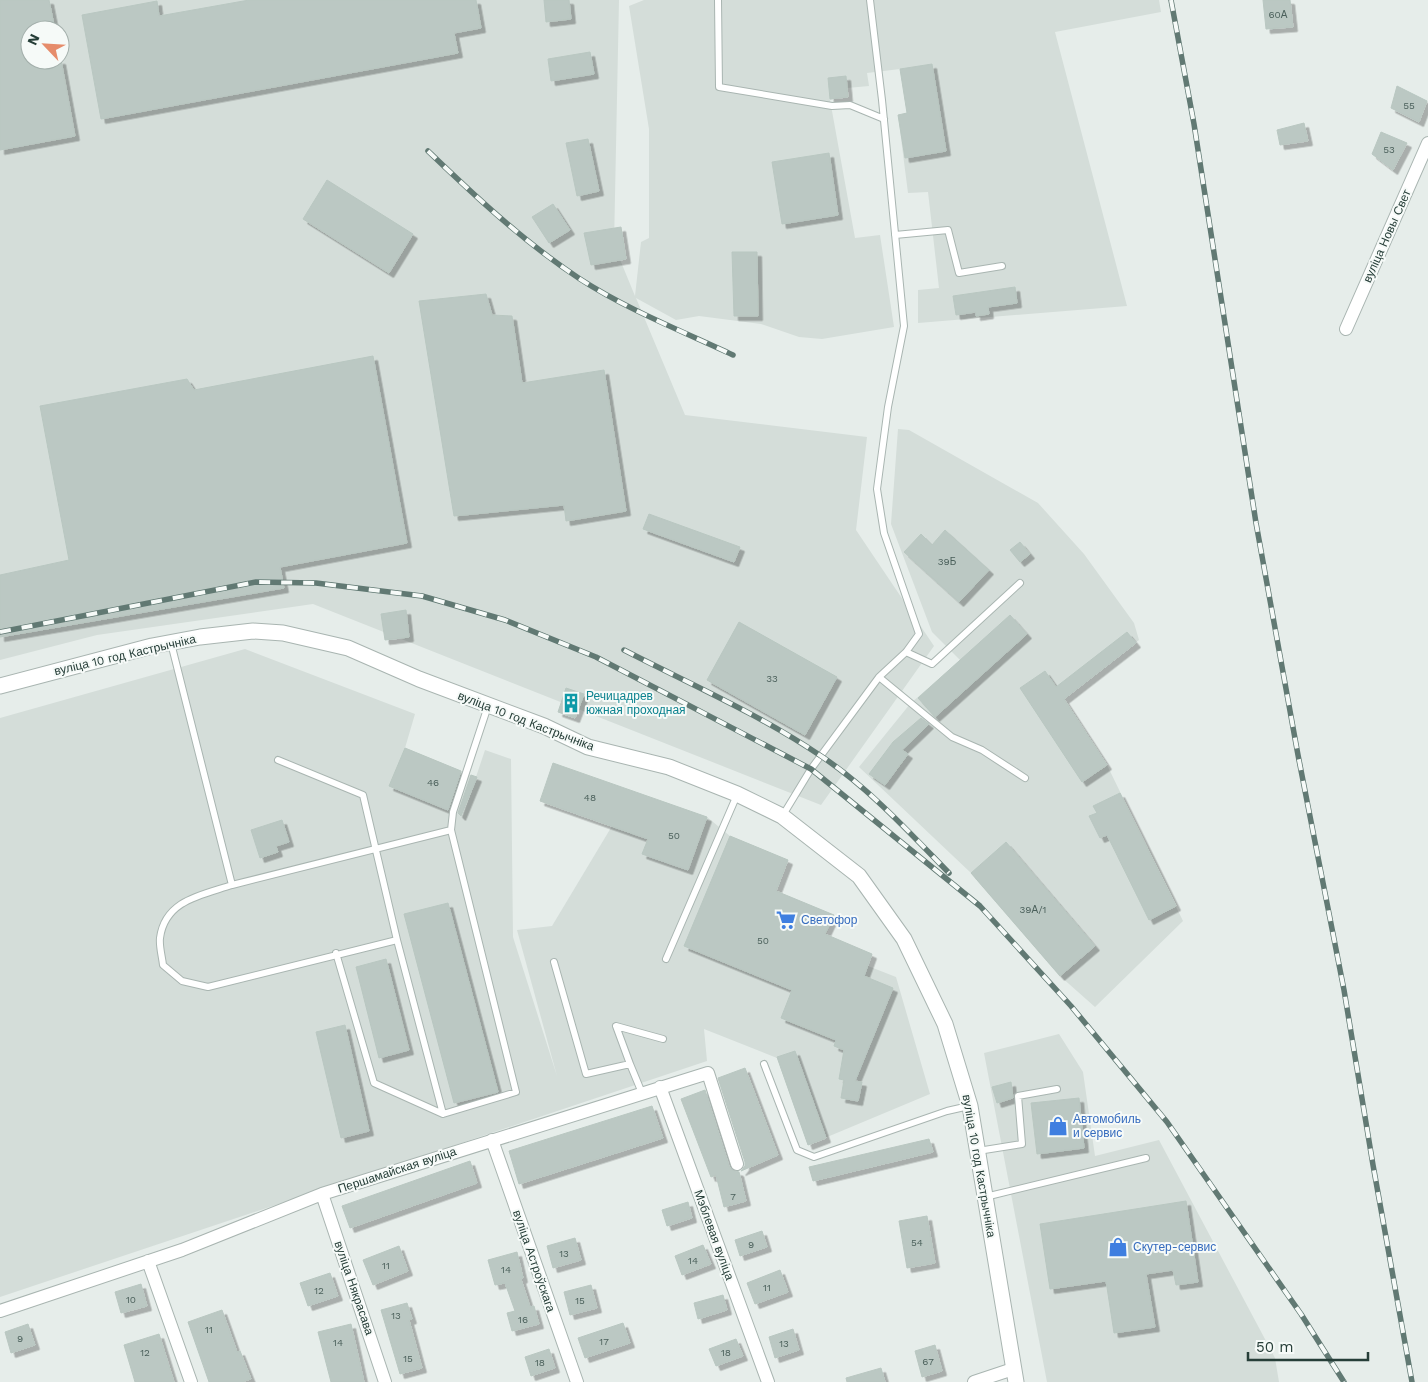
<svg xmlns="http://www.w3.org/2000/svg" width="1428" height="1382" viewBox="0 0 1428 1382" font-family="'Work Sans',sans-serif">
  <defs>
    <filter id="shadow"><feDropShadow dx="4.5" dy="4.5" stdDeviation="0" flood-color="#0004"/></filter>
  </defs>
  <rect width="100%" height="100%" fill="#e6edea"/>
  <path fill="#d4ddd9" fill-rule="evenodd" d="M0 0H619L614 245 635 296 641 242 649 238V129L629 6 644 0H1159L1161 12 1055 32 1127 306 918 323V290L939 288 928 192 908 193 898 115 907 113 900 69 867 73 869 86 847 88 848 97 830 100 855 238 880 235 894 327 822 339 799 337 761 324 699 316 676 320 636 298 685 415 867 437 856 530 934 646 821 805 313 604 97 635 0 660ZM30 30H60V60H30Z
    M898 429 909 430 1038 503 1084 554 1134 623 1139 640 1063 698 1107 765 1183 921 1095 1007 1060 976 971 873 859 767 910 704 960 660 932 632 891 524Z
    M245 649 415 714 405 748 476 777 485 750 511 759 513 937 557 1076 517 930 552 926 612 826 626 831 637 802 658 810 661 801 707 817 730 836 788 860 776 891 834 915 826 935 872 954 868 966 896 977 930 1094 808 1145 777 1058 704 1029 707 1061 0 1297V718Z
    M1059 1034 1083 1072 1095 1156 1159 1140 1275 1358 1279 1382H1047L984 1053Z"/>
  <path fill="#bbc8c3" stroke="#b9c7c1" filter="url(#shadow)" d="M0 0H49L55 30H30V60H61L75 136 0 150Z
    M249 0H476L481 28 454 33 458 53 101 119 82 15 157 1 159 16Z
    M544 0H569L571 19 546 22Z
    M1263 0H1290L1293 27 1266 29Z
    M590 52 594 74 551 81 548 59Z
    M932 64 946 151 905 158 898 115 907 113 900 69Z
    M846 76 848 97 830 99 828 78Z
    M1397 86 1427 101 1419 122 1391 108Z
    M1304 123 1308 141 1280 145 1277 130Z
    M1381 132 1407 143 1393 170 1372 154Z
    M588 139 599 191 577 196 566 143Z
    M829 153 838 215 782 224 772 162Z
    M327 180 413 234 389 273 303 219Z
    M553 204 570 230 549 243 532 217Z
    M621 227 626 259 591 265 584 233Z
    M732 252H757L758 316H734Z
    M1015 287 1017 303 988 307 989 314 976 316V312L956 315 953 296Z
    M486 294 492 315 512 316 522 383 604 370 626 511 566 521 564 505 454 516 419 301Z
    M373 356 407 543 280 567 284 588 0 637V575L69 560 40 406 187 379 194 390Z
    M649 514 740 547 734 562 643 529Z
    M945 530 989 570 959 602 904 552 921 534 932 545Z
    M1020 542 1030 554 1020 562 1010 550Z
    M406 610 409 637 385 640 381 614Z
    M1010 615 1027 634 935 717 918 698Z
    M739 622 837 677 805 735 707 680Z
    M1127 632 1136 643 1064 699 1107 765 1082 782 1020 688 1045 671 1056 687Z
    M566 688 584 694 575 718 558 712Z
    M921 718 929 724 902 750 908 754 885 785 869 774 893 742Z
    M405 748 461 771 448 810 389 786Z
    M553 763 707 817 688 870 642 854 648 839 540 801Z
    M471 775 477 777 461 816 458 813Z
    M1120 793 1176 906 1149 920 1107 835 1100 838 1089 816 1097 813 1093 806Z
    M282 820 289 842 276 846 278 852 260 858 251 830Z
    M730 836 788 860 776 891 834 915 825 934 872 954 864 976 893 988 855 1081 862 1082 858 1101 841 1098 844 1080 839 1079 844 1050 834 1046 836 1040 781 1018 792 990 684 946Z
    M1006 842 1095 946 1060 976 971 873Z
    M448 903 498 1092 454 1103 404 914Z
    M386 959 409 1050 379 1058 356 967Z
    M345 1025 369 1131 341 1138 316 1032Z
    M795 1051 826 1138 808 1145 777 1057Z
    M745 1068 778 1155 741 1171 745 1166V1162L718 1078Z
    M1011 1082 1013 1098 997 1103 992 1087Z
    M705 1090 729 1166 732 1170 739 1172 746 1201 724 1207 716 1175 711 1177 681 1099Z
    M1079 1098 1084 1148 1037 1154 1031 1103Z
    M652 1106 663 1138 519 1184 509 1151Z
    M929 1139 933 1152 813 1181 809 1167Z
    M470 1161 477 1183 350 1228 342 1206Z
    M1186 1201 1198 1282 1176 1285 1173 1270 1146 1274 1155 1327 1114 1333 1106 1281 1050 1289 1040 1224Z
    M688 1202 692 1218 667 1226 662 1210Z
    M927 1216 935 1263 907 1268 899 1221Z
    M762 1231 767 1247 740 1256 735 1240Z
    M575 1238 581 1260 553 1268 547 1246Z
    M703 1245 711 1264 682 1275 675 1256Z
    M399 1246 408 1271 373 1285 363 1260Z
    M517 1252 523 1278 521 1279 530 1307 534 1306 539 1324 512 1331 507 1313 515 1311 505 1283 495 1285 488 1260Z
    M780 1270 788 1292 755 1304 747 1283Z
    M330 1273 338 1296 308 1306 300 1283Z
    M141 1284 147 1306 121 1313 115 1292Z
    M591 1285 597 1308 570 1315 564 1292Z
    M723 1295 727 1310 698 1319 694 1303Z
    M407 1303 412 1319 409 1320 422 1368 400 1374 381 1310Z
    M222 1310 237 1352 240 1351 251 1379 242 1382H209L188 1322Z
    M623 1323 630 1343 585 1358 578 1338Z
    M28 1324 35 1345 11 1353 5 1332Z
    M351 1324 364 1382H331L318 1332Z
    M793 1329 799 1350 775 1358 769 1337Z
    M159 1334 174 1382H135L124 1345Z
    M736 1339 743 1356 716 1366 709 1349Z
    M935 1345 942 1371 922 1377 915 1351Z
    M549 1349 555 1368 531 1376 525 1357Z
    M881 1368 885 1382H847L846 1378Z"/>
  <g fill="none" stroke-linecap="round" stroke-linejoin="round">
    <defs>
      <path id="service" d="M718 0 719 87 832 106 850 105 884 119
        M870 0 882 100 904 326 888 407 877 489 884 533 919 634 906 652 879 677
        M895 235 948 230 959 273 1002 266
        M171 643 232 885C202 895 165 900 160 938 159 946 162 956 163 965L182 981 208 987 397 940 363 795 278 760
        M906 652 932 664 1020 583
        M783 815 811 769 879 677 952 737 982 750 1025 778
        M451 830 453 812 488 706
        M232 885 451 830 516 1092 443 1114 374 1083 336 953
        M397 940 443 1114
        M666 959 737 795
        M554 962 586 1074 630 1064 642 1093
        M630 1064 616 1026 663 1039
        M764 1064 797 1150 814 1157 947 1111 969 1106
        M978 1151 1022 1144 1018 1096 1057 1089
        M985 1197 1146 1158"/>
      <path id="minor" d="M1346 329 1428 143
        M660 1087 768 1382
        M492 1140 577 1382
        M322 1194 385 1382
        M148 1261 191 1382
        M0 1311 182 1250 322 1194 708 1073 737 1164
        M974 1382 1013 1369"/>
      <path id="tertiary" d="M0 686 152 646 200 637 253 631 283 633 348 648 419 679 544 726 588 747 669 767 737 794 782 816 859 876 904 939 945 1024 970 1106 1016 1382"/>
    </defs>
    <use href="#service" stroke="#a9b5b1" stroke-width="8"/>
    <use href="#minor" stroke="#a9b5b1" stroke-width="14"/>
    <use href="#tertiary" stroke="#a9b5b1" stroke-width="17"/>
    <use href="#service" stroke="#fff" stroke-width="6"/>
    <use href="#minor" stroke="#fff" stroke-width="12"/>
    <use href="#tertiary" stroke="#fff" stroke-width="15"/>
    <defs>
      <path id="rail" d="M1171 0 1194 124 1256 523 1298 755 1344 990 1373 1165 1412 1382
        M428 151C476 197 524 242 580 279 628 310 682 331 733 355
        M0 632 256 582 316 583 422 596 505 620 596 657 811 769 980 906 1071 1006 1167 1122 1301 1314 1344 1382
        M624 650C690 684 759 714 821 756 869 788 909 832 949 873"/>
    </defs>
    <use href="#rail" stroke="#617973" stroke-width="5.5"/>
    <use href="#rail" stroke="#f6faf8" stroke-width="4" stroke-dasharray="11" stroke-linecap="butt"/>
  </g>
  <defs>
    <symbol id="building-bare" viewBox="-9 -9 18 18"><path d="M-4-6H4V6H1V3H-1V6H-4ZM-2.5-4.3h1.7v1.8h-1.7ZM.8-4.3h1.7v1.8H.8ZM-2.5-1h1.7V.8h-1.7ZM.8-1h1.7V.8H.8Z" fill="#0f9aa8" stroke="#f6faf8" stroke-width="2.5" paint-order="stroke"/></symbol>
    <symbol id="supermarket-bare" viewBox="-9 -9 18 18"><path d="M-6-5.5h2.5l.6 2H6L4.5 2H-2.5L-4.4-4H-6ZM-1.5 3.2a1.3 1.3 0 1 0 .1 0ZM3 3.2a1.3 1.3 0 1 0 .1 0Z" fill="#3f7fe0" stroke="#f6faf8" stroke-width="2.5" paint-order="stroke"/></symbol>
    <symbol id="shop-bare" viewBox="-9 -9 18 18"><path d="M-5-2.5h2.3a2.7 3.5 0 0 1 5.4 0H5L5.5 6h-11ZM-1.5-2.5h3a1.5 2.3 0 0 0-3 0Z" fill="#3f7fe0" stroke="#f6faf8" stroke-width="2.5" paint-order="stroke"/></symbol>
  </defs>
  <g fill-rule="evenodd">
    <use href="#building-bare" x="557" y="689" width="28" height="28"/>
    <use href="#supermarket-bare" x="772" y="906" width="28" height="28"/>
    <use href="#shop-bare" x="1044" y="1112" width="28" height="28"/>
    <use href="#shop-bare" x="1104" y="1233" width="28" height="28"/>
  </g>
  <g text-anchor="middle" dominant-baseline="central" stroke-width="4" stroke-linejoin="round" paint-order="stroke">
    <g font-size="10" fill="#4b605b">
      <text x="1278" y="14">60А</text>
      <text x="1409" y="105">55</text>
      <text x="1389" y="149">53</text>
      <text x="947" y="561">39Б</text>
      <text x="772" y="678">33</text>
      <text x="433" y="782">46</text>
      <text x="590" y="797">48</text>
      <text x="674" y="835">50</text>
      <text x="1033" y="909">39А/1</text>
      <text x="763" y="940">50</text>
      <text x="733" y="1196">7</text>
      <text x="917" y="1242">54</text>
      <text x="751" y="1244">9</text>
      <text x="564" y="1253">13</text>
      <text x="693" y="1260">14</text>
      <text x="386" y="1265">11</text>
      <text x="506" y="1269">14</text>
      <text x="767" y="1287">11</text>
      <text x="319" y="1290">12</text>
      <text x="131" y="1299">10</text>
      <text x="580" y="1300">15</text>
      <text x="396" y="1315">13</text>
      <text x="523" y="1319">16</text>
      <text x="209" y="1329">11</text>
      <text x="20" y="1338">9</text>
      <text x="604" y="1341">17</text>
      <text x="338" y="1342">14</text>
      <text x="784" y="1343">13</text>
      <text x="145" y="1352">12</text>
      <text x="726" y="1352">18</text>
      <text x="408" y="1358">15</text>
      <text x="928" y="1361">67</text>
      <text x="540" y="1362">18</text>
    </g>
    <g font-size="12" fill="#263e38" stroke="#f6faf8">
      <text transform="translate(1387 236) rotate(-66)">вуліца Новы Свет</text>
      <text transform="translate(125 655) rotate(-13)">вуліца 10 год Кастрычніка</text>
      <text transform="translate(526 721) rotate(21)">вуліца 10 год Кастрычніка</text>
      <text transform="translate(979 1166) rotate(80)">вуліца 10 год Кастрычніка</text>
      <text transform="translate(397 1170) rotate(-18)">Першамайская вуліца</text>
      <text transform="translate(714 1235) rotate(70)">Мэблевая вуліца</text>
      <text transform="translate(534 1261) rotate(71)">вуліца Астроўскага</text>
      <text transform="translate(354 1288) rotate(71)">вуліца Някрасава</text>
    </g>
    <g font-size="12" fill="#0d838f" stroke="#f6faf8" text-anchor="start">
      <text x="586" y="696">Речицадрев<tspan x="586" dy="14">южная проходная</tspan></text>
    </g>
    <g font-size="12" fill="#366cbe" stroke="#f6faf8" text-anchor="start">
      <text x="801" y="920">Светофор</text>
      <text x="1073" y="1119">Автомобиль<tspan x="1073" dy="14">и сервис</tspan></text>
      <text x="1133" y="1247">Скутер-сервис</text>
    </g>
  </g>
  <g transform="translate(45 45) rotate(295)"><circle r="24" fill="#f6faf8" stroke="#a3afab"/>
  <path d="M0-4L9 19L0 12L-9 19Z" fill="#e68c6b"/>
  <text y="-8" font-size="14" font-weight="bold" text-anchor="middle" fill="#263e38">N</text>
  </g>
  <path d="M1248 1352v8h120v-8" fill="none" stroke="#263e38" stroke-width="2.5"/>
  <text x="1256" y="1352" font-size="15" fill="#263e38" stroke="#f6faf8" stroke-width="4" paint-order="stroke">50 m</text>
</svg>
